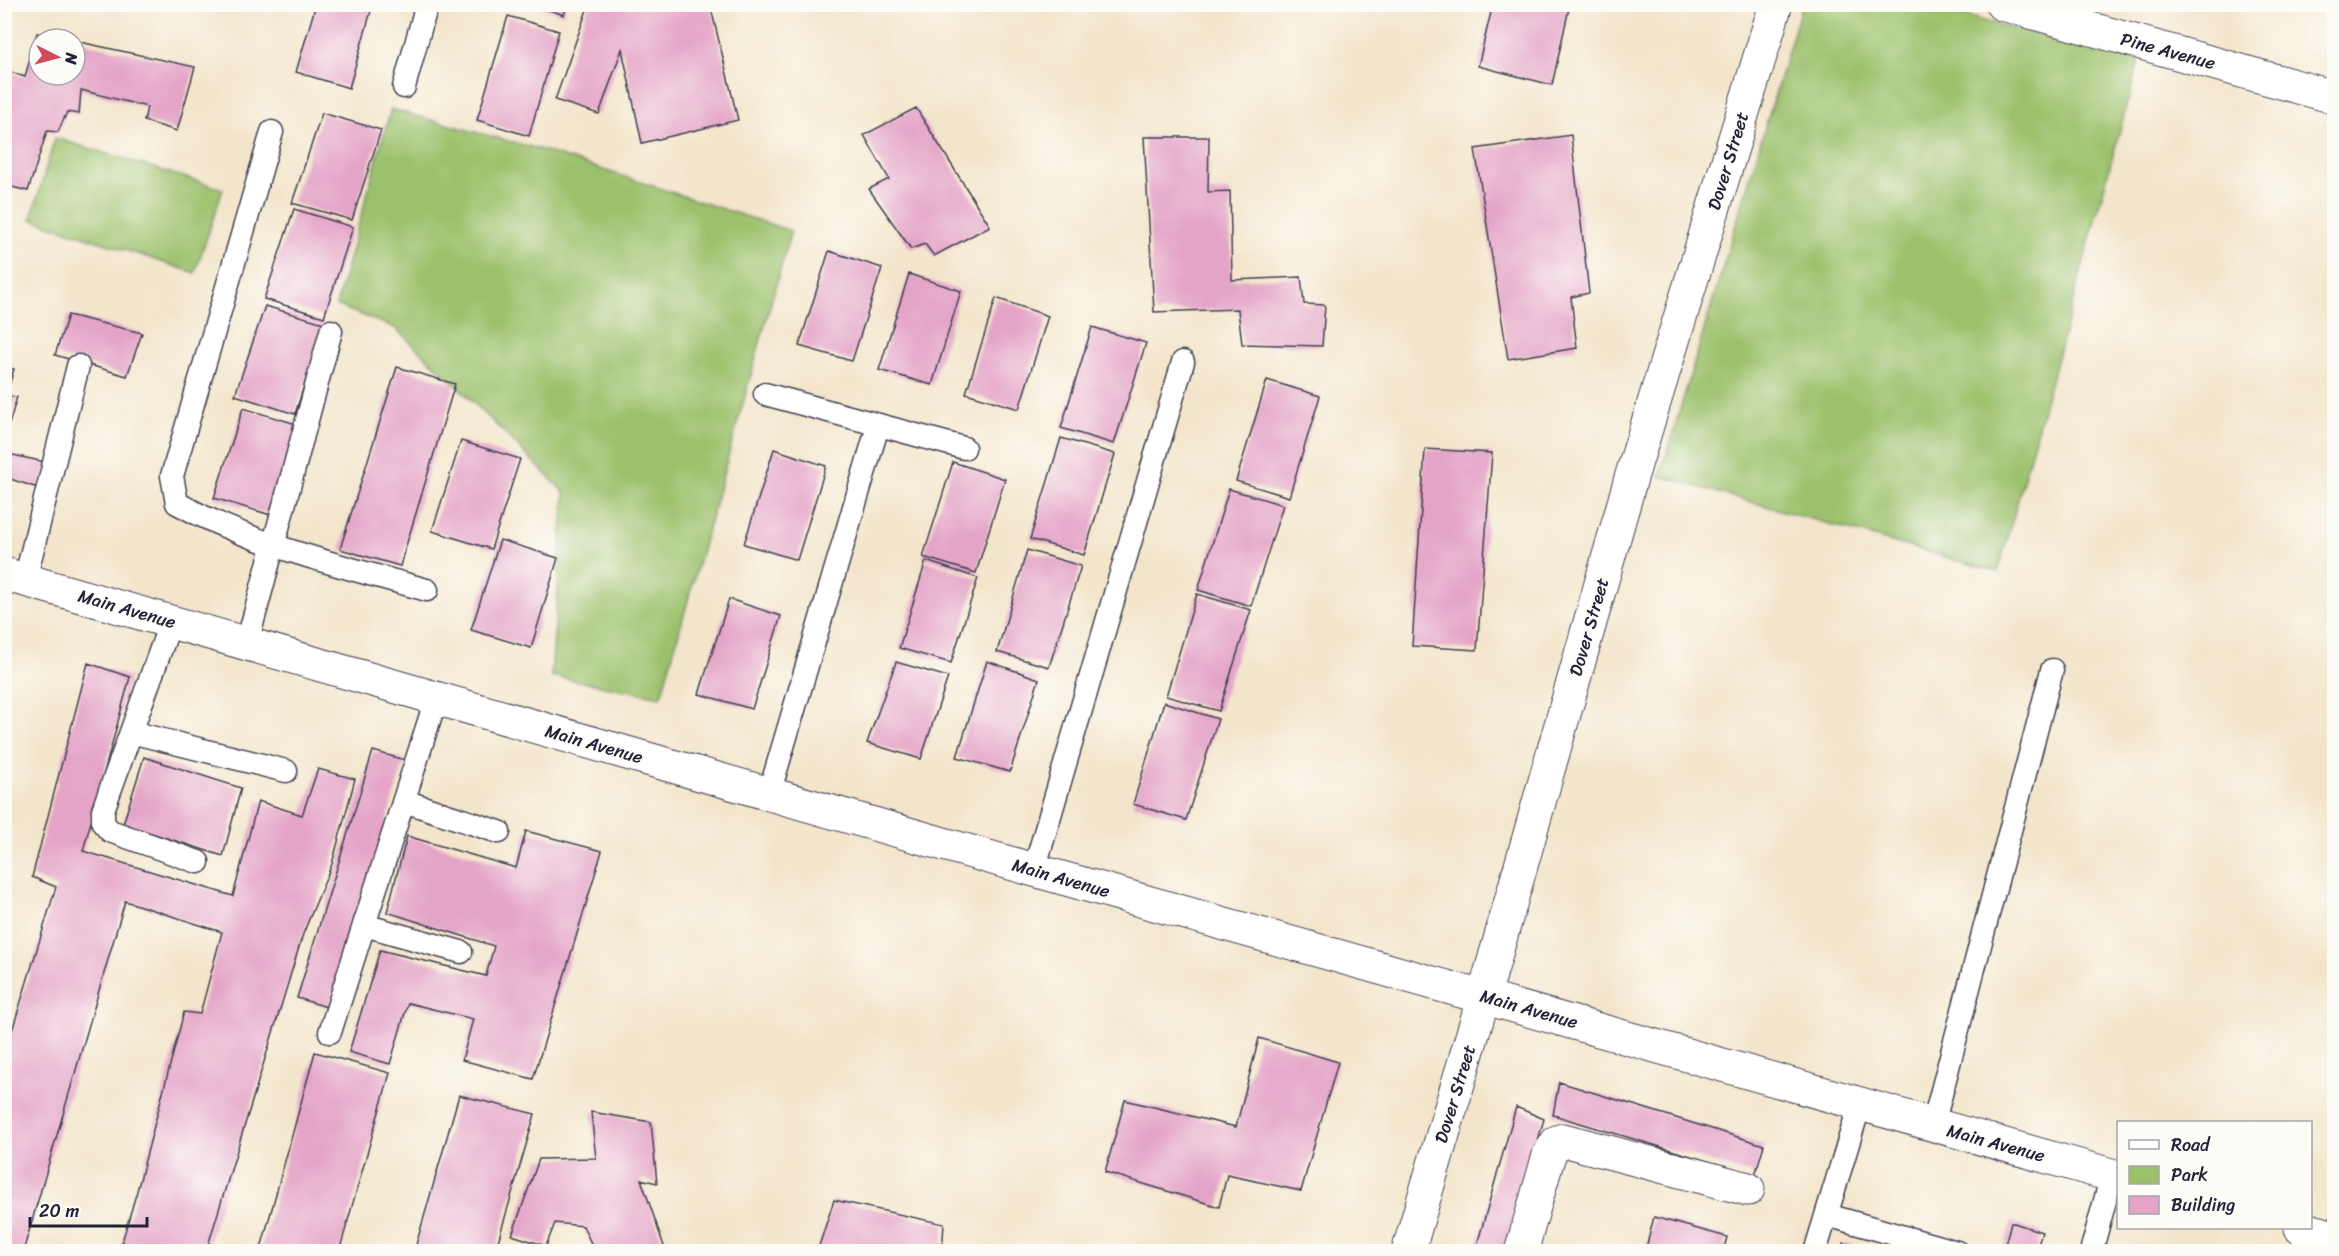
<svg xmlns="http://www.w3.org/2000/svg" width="2339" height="1256" viewBox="0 0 2339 1256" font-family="Sriracha,sans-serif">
  <rect width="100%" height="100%" fill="#fdfcf7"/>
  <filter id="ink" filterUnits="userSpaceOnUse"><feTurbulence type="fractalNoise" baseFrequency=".0167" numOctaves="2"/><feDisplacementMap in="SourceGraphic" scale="12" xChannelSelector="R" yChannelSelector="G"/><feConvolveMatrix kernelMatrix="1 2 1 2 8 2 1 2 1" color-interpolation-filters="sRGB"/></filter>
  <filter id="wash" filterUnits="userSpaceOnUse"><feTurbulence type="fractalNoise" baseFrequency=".008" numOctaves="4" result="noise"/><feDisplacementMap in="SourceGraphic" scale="24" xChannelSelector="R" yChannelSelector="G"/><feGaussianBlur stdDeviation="1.35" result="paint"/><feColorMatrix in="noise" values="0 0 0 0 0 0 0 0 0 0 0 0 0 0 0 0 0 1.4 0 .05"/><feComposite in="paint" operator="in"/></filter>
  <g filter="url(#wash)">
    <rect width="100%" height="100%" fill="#f3e5cb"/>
    <path fill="#9cc16c" stroke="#5f7254" stroke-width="1.5" d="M1802 5H1924L2139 61 1998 572 1660 476Z
      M391 109 542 150 791 231 661 697 551 676 565 493 455 384 395 328 336 305Z
      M55 138 223 189 195 273 31 219Z"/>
    <g id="blocks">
      <path fill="#e4a4c7" d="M316 4H373L349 88 296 72Z
        M532 4H567L564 15Z
        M589 4H710L738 120 642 143 622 49 599 114 555 100Z
        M1011 4H1029L1028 9Z
        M1493 4H1570L1552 85 1478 66Z
        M508 16 559 31 529 136 477 120Z
        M37 33 60 38 39 39V75H75V41L195 67 177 131 144 121 147 107 81 90 79 114 67 112 58 132 47 131 28 191 4 185V72L5 70 25 77Z
        M916 108 990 226 934 256 925 244 911 249 869 189 889 179 864 135Z
        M322 113 381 130 352 220 292 203Z
        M1571 135 1589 293 1571 297 1577 348 1508 359 1475 149Z
        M1144 137H1209L1208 192 1230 191 1232 280 1301 277 1304 304 1325 305 1322 346 1242 344 1238 309 1154 312Z
        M294 209 353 227 324 317 264 299Z
        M829 251 882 268 852 361 799 346Z
        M909 274 961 291 932 385 879 370Z
        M996 298 1048 316 1019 409 966 393Z
        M265 306 324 323 295 414 235 395Z
        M68 315 142 333 127 376 55 355Z
        M1092 327 1146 343 1114 444 1061 428Z
        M4 367 14 369 6 396 17 397 5 438Z
        M397 367 455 384 400 566 340 549Z
        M1267 380 1320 396 1289 497 1236 481Z
        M243 408 303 426 274 516 214 498Z
        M1061 438 1115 454 1084 555 1030 539Z
        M461 441 520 459 491 549 432 531Z
        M774 449 826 466 797 560 744 544Z
        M1425 449 1492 453 1477 650 1412 646Z
        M4 453 49 463 38 488 4 477Z
        M953 462 1005 479 976 573 923 557Z
        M1229 489 1283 505 1251 606 1198 590Z
        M500 540 558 558 531 648 471 630Z
        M1027 550 1081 566 1049 667 997 652Z
        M926 561 978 578 951 663 899 648Z
        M1197 594 1251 610 1219 711 1166 696Z
        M729 599 781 616 752 709 699 694Z
        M987 661 1039 679 1010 772 957 757Z
        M896 662 948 677 921 759 867 743Z
        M88 663 130 677 83 851 233 896 258 801 302 815 318 769 355 779 332 864 303 934 206 1252H119L137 1191 184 1012 200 1014 222 932 125 901 23 1252H4V1057L56 887 32 877Z
        M1164 702 1218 719 1186 820 1133 804Z
        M373 751 405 760 330 1008 297 998Z
        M144 757 241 788 223 856 123 824Z
        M526 831 602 851 533 1079 462 1060 473 1019 408 1003 390 1064 349 1052 380 950 486 976 494 946 387 912 407 836 516 868Z
        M1259 1038 1338 1062 1301 1191 1227 1175 1219 1207 1105 1172 1125 1100 1236 1127Z
        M315 1052 390 1073 339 1252H260Z
        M1559 1082 1764 1145 1755 1175 1553 1115Z
        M459 1095 535 1114 495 1252H414Z
        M1516 1107 1544 1119 1507 1252H1475Z
        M591 1112 651 1122 657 1183 641 1179 666 1252H595L583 1226 555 1223 546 1246 512 1235 539 1159 596 1158Z
        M834 1200 944 1224 942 1252H817Z
        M1654 1217 1727 1237 1723 1252H1645Z
        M2011 1222 2042 1232 2036 1252H2003Z
        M1844 1243 1867 1251V1252H1842Z"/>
    </g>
  </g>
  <g filter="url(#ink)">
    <use href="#blocks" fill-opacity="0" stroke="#413f51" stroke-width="1.5"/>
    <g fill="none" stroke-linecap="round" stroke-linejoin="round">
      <defs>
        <path id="service" d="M404 87 427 4
          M272 132 172 476 177 503C254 546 343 566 427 590
          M765 394 964 448
          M25 580 78 366
          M171 621 103 810V823L110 831 198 862
          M247 643 331 331
          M131 732 286 771
          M769 794 878 426
          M404 801 499 832
          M1034 870 1183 362
          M364 925 461 952
          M330 1032 436 699
          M1933 1125 2052 670
          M1827 1215 1957 1252
          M1815 1252 1860 1104
          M2091 1252 2112 1175"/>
        <path id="minor" d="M2002 4 2334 97
          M1484 996 1631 478 1776 4
          M1521 1252 1549 1155 1557 1142 1563 1140 1748 1189"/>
        <path id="tertiary" d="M4 574 1034 870 2118 1177
          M2301 1228 2334 1237
          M1408 1252 1484 996"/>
      </defs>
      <use href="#service" stroke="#413f51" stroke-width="25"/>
      <use href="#minor" stroke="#413f51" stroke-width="35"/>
      <use href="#tertiary" stroke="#413f51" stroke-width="35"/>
      <use href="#service" stroke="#fff" stroke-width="22"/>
      <use href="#minor" stroke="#fff" stroke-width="33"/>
      <use href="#tertiary" stroke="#fff" stroke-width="33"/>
    </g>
  </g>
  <g text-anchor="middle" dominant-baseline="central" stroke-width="4.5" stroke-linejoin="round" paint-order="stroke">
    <g font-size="18" fill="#22223b" stroke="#fdfcf7">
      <text transform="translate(2168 51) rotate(15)">Pine Avenue</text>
      <text transform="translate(1728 161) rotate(-73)">Dover Street</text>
      <text transform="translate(127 609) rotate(16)">Main Avenue</text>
      <text transform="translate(1589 627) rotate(-74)">Dover Street</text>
      <text transform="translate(594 744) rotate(16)">Main Avenue</text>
      <text transform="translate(1061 878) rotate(16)">Main Avenue</text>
      <text transform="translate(1529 1009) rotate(16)">Main Avenue</text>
      <text transform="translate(1455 1094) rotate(-73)">Dover Street</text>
      <text transform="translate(1996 1143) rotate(15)">Main Avenue</text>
    </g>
  </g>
  <rect width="2339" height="1256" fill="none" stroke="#fdfcf7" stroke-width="24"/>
  <rect x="2117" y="1121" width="195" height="108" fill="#fdfcf7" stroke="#a5a5ac" stroke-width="1.5"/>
  <rect x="2129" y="1140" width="30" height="9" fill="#ffffff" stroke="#a5a5ac" stroke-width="1.5"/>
  <text x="2171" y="1151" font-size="18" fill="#22223b">Road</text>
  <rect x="2129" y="1166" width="30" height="18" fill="#9cc16c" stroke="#a5a5ac" stroke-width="1.5"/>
  <text x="2171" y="1181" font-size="18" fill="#22223b">Park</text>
  <rect x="2129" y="1196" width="30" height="18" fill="#e4a4c7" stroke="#a5a5ac" stroke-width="1.5"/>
  <text x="2171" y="1211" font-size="18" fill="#22223b">Building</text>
  <g transform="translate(57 57) rotate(96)"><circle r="28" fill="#fdfcf7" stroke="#a5a5ac" stroke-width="1.5"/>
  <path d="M0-4.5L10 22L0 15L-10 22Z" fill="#d1495b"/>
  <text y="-9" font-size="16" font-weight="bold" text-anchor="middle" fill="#22223b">N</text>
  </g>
  <path d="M30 1217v9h117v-9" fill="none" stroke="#22223b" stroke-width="3"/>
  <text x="39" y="1217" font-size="18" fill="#22223b" stroke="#fdfcf7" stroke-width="4.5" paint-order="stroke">20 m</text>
</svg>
